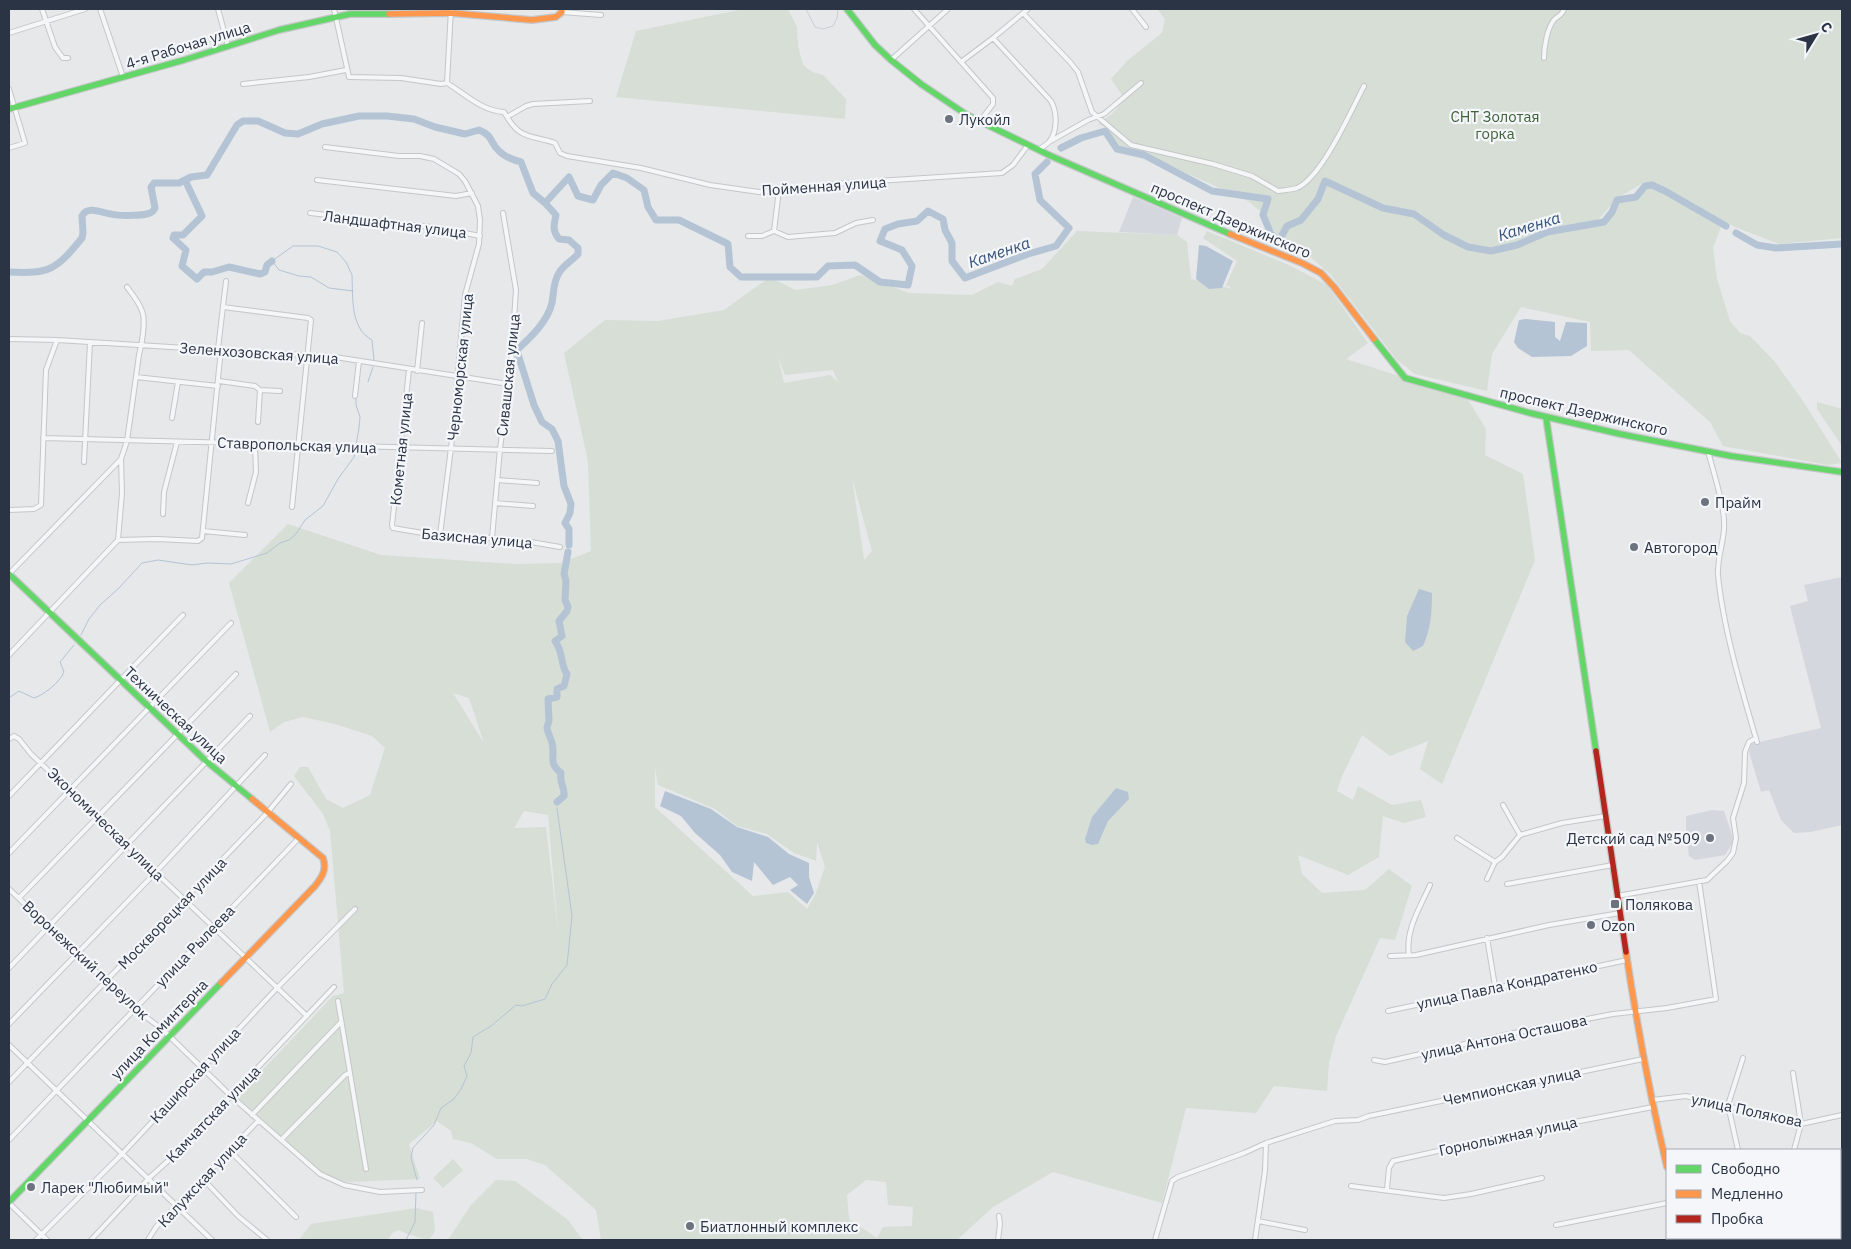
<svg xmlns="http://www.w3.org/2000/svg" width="1851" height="1249" viewBox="0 0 1851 1249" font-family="'IBM Plex Sans',sans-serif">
  <rect width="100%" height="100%" fill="#e6e8ea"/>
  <path fill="#d4d7dd" d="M1133 197 1182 218 1177 235 1119 232Z
    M1842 577V825L1811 832 1794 833 1781 820 1769 790 1761 792 1749 752 1751 744 1821 728 1790 606 1808 601 1804 585Z
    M1712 810 1724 811 1734 841 1725 855 1695 860 1689 856 1686 833V816Z"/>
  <path fill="#d6ded6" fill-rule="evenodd" d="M744 9H788L797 27 798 46 803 65 812 72 823 75 846 99 845 119 616 97 636 31Z
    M1157 9H1842V238L1779 244 1735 227 1656 183 1645 182 1617 198 1598 220 1548 230 1515 243 1491 249 1469 244 1446 233 1416 212 1384 206 1326 179 1316 198 1300 218 1286 224 1279 237 1260 211 1248 201 1171 166 1115 149 1105 127 1098 124 1112 114 1125 99 1111 79 1128 60 1162 33 1165 19Z
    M1327 184 1383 211 1413 216 1445 237 1468 250 1491 253 1519 247 1548 233 1604 224 1615 212 1619 201 1638 198 1646 187H1652L1666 193 1721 227 1713 248 1717 279 1730 321 1740 333 1750 336 1775 362 1803 401 1842 463 1828 465 1723 446 1710 422 1629 350 1591 351 1590 322 1521 307 1492 354 1487 391 1415 374 1397 360 1331 275 1308 255 1282 242 1289 228 1303 221 1320 200Z
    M1077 231 1177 235 1187 242 1191 279 1233 289 1226 285 1237 261 1203 238 1207 231 1289 265 1327 285 1368 343 1346 359 1467 398 1486 429 1485 455 1523 474 1535 560 1442 784 1420 769 1428 741 1390 756 1362 735 1342 776 1337 791 1353 800 1358 786 1392 805 1421 800 1426 817 1404 823 1383 816 1379 857 1348 875 1298 855 1302 874 1322 893 1365 890 1389 869 1412 886 1395 940 1380 938 1336 1036 1329 1063 1327 1091 1274 1086 1256 1113 1186 1108 1162 1203 1053 1172 993 1207 957 1240H601L596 1210 545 1165 527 1159H497L471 1143 453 1139 451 1131 437 1121 409 1144 420 1179 346 1182 322 1174 237 1097 333 996 344 993 330 831 323 814 294 776 300 767H308L326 799 343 808 370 795 385 748 372 736 335 724 303 717 284 722 270 732 229 583 288 524 381 555 515 564 561 563 591 551 588 461 564 353 605 320 658 321 724 310 770 277 795 290 832 285 860 275 909 293 972 295 998 282 1012 286 1015 279 1042 269ZM778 357 785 375 833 370 838 382 830 375 784 383ZM852 478 872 551 865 559H864ZM453 693 469 698 483 740H482ZM655 768 658 785 715 809 737 826 767 834 794 853 816 861 817 842 825 867 815 895 807 909 788 892 753 896 655 807ZM524 811 548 815 558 931 546 827 514 828ZM866 1180 886 1182 888 1205 913 1207 912 1226 883 1227 877 1238 849 1219 847 1195Z
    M1817 402 1842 409V446L1817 409Z
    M453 1159 463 1170 443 1188 433 1178Z
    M496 1180 515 1181 567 1219 583 1240H448L471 1205Z
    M417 1208 433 1212 435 1231 429 1240 407 1234 399 1230 392 1233 388 1240H299L311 1224Z"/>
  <path fill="#b4c4d5" d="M1199 245 1206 246 1233 261 1222 288 1209 289 1196 279Z
    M1526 319 1555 322V337L1560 341 1566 322 1587 323V346L1571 356 1532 357 1518 348 1514 342 1519 320Z
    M1419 589 1432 593C1432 611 1431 629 1423 646L1413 651 1405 642 1407 616Z
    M1116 788 1128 792 1129 799 1108 821 1098 844 1092 845 1086 843 1085 839 1092 817Z
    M665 791 711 809 737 827 768 837 789 854 809 863V877L814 893 807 904 790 890 798 885 790 877 773 885 754 862 752 881 732 872 720 855 695 833 681 816 660 806Z"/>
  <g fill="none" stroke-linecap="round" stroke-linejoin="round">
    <path stroke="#b4c4d5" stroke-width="1" d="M353 291 329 288 311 277 299 276 279 270 272 261 293 246H318L337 252 346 262 352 275C353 298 350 328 372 340L374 360
      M368 382 373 367
      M81 635 89 619 100 605 119 588 142 563 158 560 192 565 207 563 231 564 267 553 280 543 289 540 296 534 305 520 323 506 338 479 354 457 359 428 360 417 356 405V398
      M9 698 19 691 34 698C44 695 60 682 64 672L60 662 74 645
      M417 1180 411 1158 413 1148 434 1125 441 1108 454 1099 461 1089 467 1076 464 1066 471 1053 473 1037 491 1026 516 1005 522 1006 545 999 552 984 567 965 572 916 557 808
      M406 1240 415 1222 416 1192"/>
    <path stroke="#b4c4d5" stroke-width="7" d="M1061 148 1081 138 1105 131 1117 149 1144 155 1212 191 1268 199 1263 215 1271 234 1279 241 1287 226 1301 220 1318 199 1325 181 1383 208 1414 214 1444 235 1468 247 1491 251 1517 245 1547 232 1604 222 1612 212 1617 200 1636 197 1645 186 1652 185 1665 191 1726 226
      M185 180 202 216 183 235H174L173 238 186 250 182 266 197 279 204 272H212L229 267 260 274 265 272 267 265 272 261
      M1736 233 1757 245 1776 248 1842 244
      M9 272C50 274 56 270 82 238L83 233 82 216C88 205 101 213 111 214 118 216 144 216 150 213 153 212 154 210 155 208L151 187 154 183H179L191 177 207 175 237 125 243 121H258L285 133 298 134 322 124 359 116H387L414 119 435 127 465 134 479 130C494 136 489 142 499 151 505 157 513 160 521 162L533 193 545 203 569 177 578 196 593 200 601 185 613 173 627 178 644 190 648 207 656 220H679L728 244 730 267 741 277H817L828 266 855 265 880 282 908 285 912 266 902 250 880 241 885 229 898 224 917 221 928 211 943 219 945 230 952 243V261L965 278 1028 254 1056 246 1069 228 1040 200 1035 174 1047 162
      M518 349C532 336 547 322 552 303 554 292 553 282 559 273 563 265 572 261 578 254V248L569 240 559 239C552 231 554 224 556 215L545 203
      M517 351 534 405 542 422 552 429 558 441 564 486 571 504 570 513 565 523 569 529V545
      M557 802 564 796C565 787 559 782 561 773 547 761 556 758 552 743 551 737 547 733 547 727L549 721 548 699 557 697V689L564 686 567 674C560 665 564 653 555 641L562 636 559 621 567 611 568 607 565 600 566 581 564 574 568 552"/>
    <defs>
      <path id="street" d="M42 9 55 47 63 58H68
        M100 9 123 77
        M218 9 228 46
        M334 9 349 77 401 78 441 84 447 83C465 94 482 111 504 112L507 117 526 106 533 104 590 101
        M914 9 993 98V104L980 121
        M1132 9 1146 27
        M562 12 601 15
        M1023 13 1070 62 1078 72 1092 112 1131 145 1213 164 1252 176 1278 191C1283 190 1291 190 1297 188 1322 177 1351 111 1364 86
        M9 33 85 9
        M993 38 1051 101C1057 112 1058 131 1049 142 1046 145 1041 148 1038 150
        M1544 58C1544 48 1547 28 1554 20 1558 15 1562 16 1564 9
        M891 60 948 9
        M961 62 993 38 1028 9
        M447 83 451 9
        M243 84 309 77 346 70
        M9 89 25 143 9 148
        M507 117C521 140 532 135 555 143L560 153 567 156 641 168 710 185 759 192 846 183 1002 173 1013 165 1028 145
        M1049 142 1088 120 1104 114 1141 83
        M325 147 399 156H420L434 159 459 174 465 181 478 206 480 220 479 244 465 295 451 448 440 535
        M317 180 456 196 472 193
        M310 213 440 228 480 236
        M774 231 779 190
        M748 236H762L774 231 788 237 835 233 856 223 873 220
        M223 307 308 318 311 320 292 507
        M9 339 57 340 335 357 508 384
        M218 349 226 281
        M409 370 392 525 393 528 452 538H492L525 541 560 547
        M417 371 422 323
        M136 377 218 386
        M219 381 255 386 260 390 280 391
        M355 396 359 361
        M172 418 178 382
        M258 422 260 390
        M43 438 552 451
        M1708 451C1713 471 1726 510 1724 529 1723 544 1717 560 1718 575 1723 628 1742 691 1757 742
        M84 462 90 342
        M498 480 537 483
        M248 503 256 472 255 445
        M495 503 533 506
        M9 510 34 509 41 505 46 370 57 340
        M163 514 164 492 177 442
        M203 531 245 535
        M492 538 500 449 511 364 516 290 503 213
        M118 540 157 539 198 541 202 538 221 349
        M9 574 121 459
        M9 655 118 540 122 493 121 459 127 441 139 355C142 344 146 321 142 311 139 302 132 294 127 287
        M9 739 14 736 19 739 31 754 307 1016
        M9 796 183 615
        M1503 805 1520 835
        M1457 838 1495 862
        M9 853 231 623
        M1495 862 1502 857 1520 835 1562 823 1606 816
        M1487 879 1495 862
        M1507 884 1613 865
        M9 889 134 1008 162 1029 231 1096 320 1174 344 1185 380 1192 422 1190
        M1617 896 1707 880 1727 861 1733 853 1736 838 1733 818 1744 783 1745 752 1749 742 1756 738
        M19 898 236 674
        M1487 938 1495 986
        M1409 955C1405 930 1420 908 1430 885
        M1390 956 1416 955 1549 925 1620 913
        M9 968 250 716
        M338 1001 366 1169
        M1388 1011 1627 960
        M9 1024 156 872 265 755
        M9 1045 212 1240
        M1374 1060 1385 1062 1514 1033 1613 1014 1667 1008 1716 999 1699 881
        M1793 1073 1801 1124 1794 1150
        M9 1082 267 813 291 784
        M1652 1100 1686 1096 1801 1124 1842 1115
        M252 1115 341 1022
        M9 1140 298 839
        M281 1140 345 1075 349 1073
        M1738 1150 1728 1105 1743 1058
        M230 1151 296 1217
        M203 1179 238 1216 267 1240
        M1351 1186 1444 1198 1471 1194 1542 1178
        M1387 1189 1389 1168 1393 1161 1533 1130 1653 1107
        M1840 1194H1842
        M9 1203 47 1240
        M1840 1210H1842
        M1258 1221 1305 1230
        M1556 1225 1667 1203
        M36 1240 122 1154 278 987 355 909
        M91 1240 148 1179 170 1159 231 1096 334 987
        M148 1240 156 1227 258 1121
        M998 1240 1000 1224 999 1216
        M1155 1240 1172 1181 1178 1177 1244 1153 1266 1143 1335 1121 1358 1120 1369 1116 1643 1059
        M1255 1240 1265 1171 1266 1143
        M1789 1240V1238"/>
      <path id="fast" d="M847 9 875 45 891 60 921 84 967 115 1051 156 1230 234
        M9 109 184 60 279 30 350 14H389
        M1374 339 1405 378 1530 413 1620 434 1731 456 1842 472
        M1546 417 1596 751
        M9 574 206 761 252 799
        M9 1202 221 983"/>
      <path id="slow" d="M389 14 451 13 532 20 556 17 562 12 561 9
        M1230 234 1302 263 1321 273 1334 287 1374 339
        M1626 952C1637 1025 1650 1096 1667 1167
        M221 983 315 886C322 877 327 870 323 858L252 799"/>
      <path id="jam" d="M1596 751 1626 952
        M1685 1238 1686 1240"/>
    </defs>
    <use href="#street" stroke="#c4c6c8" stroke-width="6"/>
    <use href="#fast" stroke="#c4c6c8" stroke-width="8"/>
    <use href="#slow" stroke="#c4c6c8" stroke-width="8"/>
    <use href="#jam" stroke="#c4c6c8" stroke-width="8"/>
    <use href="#street" stroke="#f5f6f7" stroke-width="4"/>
    <use href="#fast" stroke="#63d668" stroke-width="5.5"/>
    <use href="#slow" stroke="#ff974d" stroke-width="5.5"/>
    <use href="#jam" stroke="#b3261e" stroke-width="5.5"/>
    <path stroke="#cecfd2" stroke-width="1" d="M806 9 815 27 823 29 833 26 837 18 838 9"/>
  </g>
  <g fill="#6c737f" stroke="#f4f6f9" stroke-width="2">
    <circle cx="949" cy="119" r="5"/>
    <circle cx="1705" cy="502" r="5"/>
    <circle cx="1634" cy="547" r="5"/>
    <circle cx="1710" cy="838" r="5"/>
    <rect x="1610" y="899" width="10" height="10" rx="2.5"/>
    <circle cx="1591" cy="925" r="5"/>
    <circle cx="31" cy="1187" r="5"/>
    <circle cx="690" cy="1226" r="5"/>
  </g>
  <g text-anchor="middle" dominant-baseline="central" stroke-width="4.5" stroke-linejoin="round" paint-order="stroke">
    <g font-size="15" fill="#2b3445" stroke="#f4f6f9">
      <text transform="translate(188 45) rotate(-17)">4-я Рабочая улица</text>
      <text transform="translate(824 186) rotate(-4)">Пойменная улица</text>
      <text transform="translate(1231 220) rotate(23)">проспект Дзержинского</text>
      <text transform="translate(395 224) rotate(7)">Ландшафтная улица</text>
      <text transform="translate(259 353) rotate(4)">Зеленхозовская улица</text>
      <text transform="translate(460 367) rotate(-84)">Черноморская улица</text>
      <text transform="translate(508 375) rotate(-84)">Сивашская улица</text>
      <text transform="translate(1584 411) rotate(13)">проспект Дзержинского</text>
      <text transform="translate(297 445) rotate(2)">Ставропольская улица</text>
      <text transform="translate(401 449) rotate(-84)">Кометная улица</text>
      <text transform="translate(477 538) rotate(5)">Базисная улица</text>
      <text transform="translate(176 715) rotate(43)">Техническая улица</text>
      <text transform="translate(106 824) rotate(44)">Экономическая улица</text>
      <text transform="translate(172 913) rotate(-46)">Москворецкая улица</text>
      <text transform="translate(195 946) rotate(-46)">улица Рылеева</text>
      <text transform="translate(86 960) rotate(43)">Воронежский переулок</text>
      <text transform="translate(1507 985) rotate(-12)">улица Павла Кондратенко</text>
      <text transform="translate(159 1029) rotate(-46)">улица Коминтерна</text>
      <text transform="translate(1504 1037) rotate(-12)">улица Антона Осташова</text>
      <text transform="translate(195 1075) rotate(-47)">Каширская улица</text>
      <text transform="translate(1512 1086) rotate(-12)">Чемпионская улица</text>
      <text transform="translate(1747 1110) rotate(12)">улица Полякова</text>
      <text transform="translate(213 1114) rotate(-46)">Камчатская улица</text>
      <text transform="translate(1508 1136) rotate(-12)">Горнолыжная улица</text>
      <text transform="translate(202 1180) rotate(-47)">Калужская улица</text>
    </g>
    <g font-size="15" fill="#3f6138" stroke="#f4f6f9">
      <text x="1495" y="116">СНТ Золотая<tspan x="1495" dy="17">горка</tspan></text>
    </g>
    <g font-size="15" fill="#2b3445" stroke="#f4f6f9" text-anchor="start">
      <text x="959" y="119">Лукойл</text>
      <text x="1715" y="502">Прайм</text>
      <text x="1644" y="547">Автогород</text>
      <text x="1700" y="838" text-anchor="end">Детский сад №509</text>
      <text x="1625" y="904">Полякова</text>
      <text x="1601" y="925">Ozon</text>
      <text x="41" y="1187">Ларек "Любимый"</text>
      <text x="700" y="1226">Биатлонный комплекс</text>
    </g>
    <g font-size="16" font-style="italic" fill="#34527a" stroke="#f4f6f9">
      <text transform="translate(1529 226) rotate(-17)">Каменка</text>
      <text transform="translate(999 252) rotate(-19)">Каменка</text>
    </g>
  </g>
  <rect width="1851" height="1249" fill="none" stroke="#2b3445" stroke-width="20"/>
  <rect x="1666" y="1149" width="175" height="90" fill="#f4f6f9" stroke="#a4a8b1"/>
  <rect x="1676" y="1165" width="25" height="8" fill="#63d668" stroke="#a4a8b1"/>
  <text x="1711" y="1174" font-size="15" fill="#2b3445">Свободно</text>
  <rect x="1676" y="1190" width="25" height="8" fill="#ff974d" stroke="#a4a8b1"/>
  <text x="1711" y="1199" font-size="15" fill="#2b3445">Медленно</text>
  <rect x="1676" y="1215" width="25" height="8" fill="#b3261e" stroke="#a4a8b1"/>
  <text x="1711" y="1224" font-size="15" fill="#2b3445">Пробка</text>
  <g transform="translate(1816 35) rotate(53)" stroke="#f4f6f9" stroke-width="4" paint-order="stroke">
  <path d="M0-4L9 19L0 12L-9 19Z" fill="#2b3445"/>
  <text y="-8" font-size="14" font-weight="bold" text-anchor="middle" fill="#2b3445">С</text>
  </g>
</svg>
